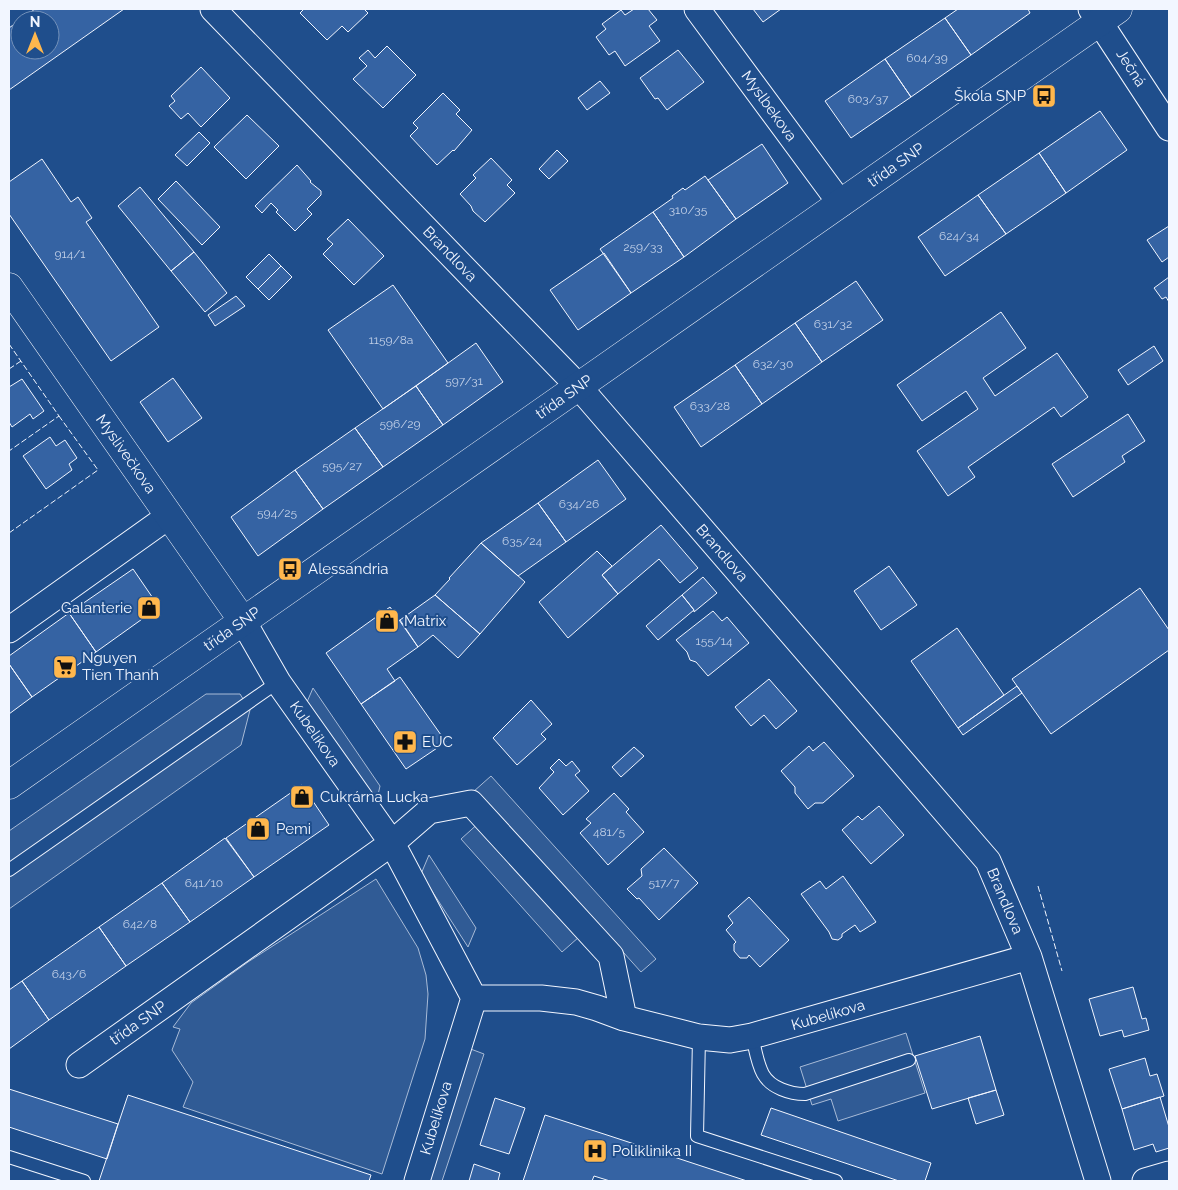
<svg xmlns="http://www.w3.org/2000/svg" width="1178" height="1190" viewBox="0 0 1178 1190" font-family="Raleway,sans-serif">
  <rect width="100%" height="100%" fill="#1f4e8c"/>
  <path fill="#305b95" stroke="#a8bbd7" d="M313 688 380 786 375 808 304 709Z
    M206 694H240L250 710 241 745 9 909V831Z
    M491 776 656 959 641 972 596 922 562 952 461 839 491 812 473 792Z
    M429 855 476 928 468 947 421 874Z
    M376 879 418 948 426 975 428 994 425 1039 382 1174 183 1107 193 1082 172 1050 180 1029 173 1027 191 1003 248 962Z
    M906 1033 925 1093 838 1121 831 1099 812 1105 800 1067Z
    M468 1048 484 1054 442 1181H424Z"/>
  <path fill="#3563a3" stroke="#f2f6ff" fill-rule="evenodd" d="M35 9H124L9 90V28ZM20 20H50V50H20Z
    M304 9H364L368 13 348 32 342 26 327 40 300 13Z
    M634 9H648L657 20 649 26 660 41 625 66 615 51 609 55 596 37 606 29 602 24 621 10 625 15Z
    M753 9H781L763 22Z
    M958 9H1028L1030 13 971 55 945 18Z
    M945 18 971 55 911 97 885 59Z
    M387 46 416 75 383 108 353 79 367 66 359 58 368 50 375 58Z
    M678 50 704 82 667 110 658 98 655 99 640 78Z
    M885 59 911 97 851 138 825 101Z
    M201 67 230 98 201 127 188 113 181 119 169 106 175 101 171 96Z
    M600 81 610 93 587 110 578 98Z
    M443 93 460 110 456 114 472 130 454 151 453 150 437 165 410 136 418 128 413 123Z
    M1100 111 1127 150 1066 193 1039 153Z
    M247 115 279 146 246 179 214 147Z
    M199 132 210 143 187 166 175 155Z
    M762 144 788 183 736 219 708 180Z
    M557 150 568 161 549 179 539 169Z
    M1039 153 1066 193 1006 234 978 195Z
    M491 158 512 180 507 185 515 193 485 222 473 211 471 206 460 194 476 178 473 175Z
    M42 159 71 202 78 197 92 218 86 222 159 327 111 361 9 214V182Z
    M297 165 311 181 310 182 321 191V195L307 209 312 214 295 231 276 212 278 210 271 203 262 213 255 206Z
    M705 176 736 219 684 257 653 212 673 198 672 196 683 188 685 190Z
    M176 181 220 227 202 245 158 199Z
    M140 187 194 252 171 271 118 206Z
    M978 195 1006 234 945 276 918 237Z
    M653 212 684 257 631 293 600 249Z
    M348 219 384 256 354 285 323 254 333 244 327 239Z
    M1169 226V257L1162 262 1147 240Z
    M194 252 227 293 205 312 171 271Z
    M604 253 631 293 578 330 550 290Z
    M269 254 281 266 258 289 246 277Z
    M281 266 292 277 269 300 258 289Z
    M1169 277V302L1166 297 1162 299 1154 288Z
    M856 281 883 320 822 362 795 323Z
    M393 285 448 363 383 409 328 330Z
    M236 296 245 306 215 326 208 315Z
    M1001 312 1026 348 983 378 995 396 1057 353 1088 397 1061 417 1054 407 968 467 975 477 948 496 917 451 978 409 966 391 922 421 897 385Z
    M795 323 822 362 762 404 735 365Z
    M476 343 503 382 443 425 416 386Z
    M1154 346 1163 361 1128 385 1118 370Z
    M735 365 762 404 701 447 674 407Z
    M173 378 202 418 168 442 140 402Z
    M22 379 44 411 33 419 30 414 12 427 9 422V387Z
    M416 386 443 425 383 467 355 428Z
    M1128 414 1145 441 1122 456 1125 462 1073 497 1052 464Z
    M355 428 383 467 323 509 295 470Z
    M50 437 56 446 65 440 77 458 69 464 72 470 46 489 23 456Z
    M598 460 626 499 566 542 538 503Z
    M295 470 323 509 258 556 231 517Z
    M538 503 566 542 518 576 481 543Z
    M661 525 698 568 680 583 659 559 618 594 602 575Z
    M481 543 525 582 480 634 435 595 450 579 449 578Z
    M597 551 612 566 602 575 618 594 568 638 539 602Z
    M889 566 917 605 881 630 854 591Z
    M133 569 159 607 96 652 69 613Z
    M703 577 717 593 694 612V610L682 595Z
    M1140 588 1169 630V650L1051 734 1012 679Z
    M435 595 480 634 458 658 433 635 418 647 400 620Z
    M682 595 694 610 658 640 646 626Z
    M390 607 418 647 387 669 395 681 361 704 326 653Z
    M713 611 722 621 727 617 749 643 708 676 696 662 690 660 687 652 676 640Z
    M69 613 96 652 32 697 9 664V656Z
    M957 628 1004 695 958 728 911 661Z
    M9 664 32 697 9 714Z
    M400 677 446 742 406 769 361 704Z
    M769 679 797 711 776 729 764 715 751 726 735 707Z
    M1017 686 1022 693 963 735 958 728Z
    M531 700 552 724 541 734 546 739 517 765 493 738Z
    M824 742 854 776 823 803H815L808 809 795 793V787L781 771 809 746 813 751Z
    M634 747 644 756 621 777 612 767Z
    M559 759 566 766 572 761 580 771 575 775 589 791 563 815 539 788 554 772 550 768Z
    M302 785 329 825 254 877 226 838Z
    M614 793 629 809 626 812 644 832 608 865 580 833 591 823 586 819Z
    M879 806 904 835 871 864 842 830 858 816 862 820Z
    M225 838 254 877 190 922 162 883Z
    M664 848 698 883 659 920 639 898 637 899 627 889 642 876 641 869Z
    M843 876 876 922 860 932 855 925 842 934V937L838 940 832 939 829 932 801 894 820 881 826 889Z
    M162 883 190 922 126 966 99 927Z
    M749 897 789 940 760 967 749 955 747 958H740L734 951V944L736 942 726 930 733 923 728 916Z
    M99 927 126 966 49 1020 22 981Z
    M22 981 49 1020 9 1049V990Z
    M1133 987 1142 1019 1146 1018 1149 1030 1124 1037 1122 1030 1100 1036 1089 999Z
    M980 1036 996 1090 932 1109 915 1056Z
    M1145 1058 1150 1076 1157 1074 1164 1096 1122 1109 1109 1069Z
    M9 1089 118 1124 107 1159 9 1127Z
    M996 1090 1004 1115 976 1124 968 1098Z
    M128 1095 371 1175 369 1181H99Z
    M1160 1097 1169 1127V1148L1156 1152 1153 1144 1134 1150 1122 1109Z
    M495 1098 525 1108 509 1154 480 1145Z
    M771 1108 931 1163 925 1181H899L761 1135Z
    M545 1115 607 1135 747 1181H610L594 1176 592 1181H523Z
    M474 1164 500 1173 498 1181H469Z"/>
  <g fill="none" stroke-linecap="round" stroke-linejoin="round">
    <defs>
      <path id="lane" d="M9 870 278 682
        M752 1036C755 1048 757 1063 763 1074 771 1088 790 1094 805 1094L909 1060
        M699 1037 697 1136 836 1181
        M9 1157 84 1181"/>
      <path id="street" d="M213 9 579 387 988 861 1029 957 1098 1181
        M697 9 841 204
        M1091 9 1169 128
        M243 621 278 682 392 843 474 998 417 1181
        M9 630 169 516
        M474 998H541L576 1002 597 1008 624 1018 699 1037 730 1040 752 1036 1029 957
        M79 1065 392 843 429 811 471 803 611 956 624 1018
        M1145 1181 1169 1174"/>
      <path id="secondary" d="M9 287 243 621
        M9 785 1118 9"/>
    </defs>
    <use href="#lane" stroke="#f2f6ff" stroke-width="14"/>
    <use href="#street" stroke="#f2f6ff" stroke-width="27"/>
    <use href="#secondary" stroke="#f2f6ff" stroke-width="29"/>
    <use href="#lane" stroke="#1f4e8c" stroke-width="12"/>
    <use href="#street" stroke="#1f4e8c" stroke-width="25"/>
    <use href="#secondary" stroke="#1f4e8c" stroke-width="28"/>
    <path stroke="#f2f6ff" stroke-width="1" stroke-dasharray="6 2.5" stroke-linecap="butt" d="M9 344 59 416 9 451
      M9 369 21 361
      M9 533 98 470 59 416
      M1038 886 1062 971"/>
  </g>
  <defs>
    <symbol id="bus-square" viewBox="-11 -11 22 22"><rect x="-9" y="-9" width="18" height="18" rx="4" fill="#ffb74d" stroke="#1f4e8c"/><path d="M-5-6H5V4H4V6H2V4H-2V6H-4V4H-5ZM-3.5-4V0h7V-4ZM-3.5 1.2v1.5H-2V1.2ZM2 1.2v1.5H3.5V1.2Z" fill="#111"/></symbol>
    <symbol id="shop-square" viewBox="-11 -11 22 22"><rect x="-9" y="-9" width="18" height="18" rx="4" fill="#ffb74d" stroke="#1f4e8c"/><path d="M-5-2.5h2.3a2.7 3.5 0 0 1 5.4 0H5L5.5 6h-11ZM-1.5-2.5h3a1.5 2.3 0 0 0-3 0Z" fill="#111"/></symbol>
    <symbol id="supermarket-square" viewBox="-11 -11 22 22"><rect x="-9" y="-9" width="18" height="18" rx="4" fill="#ffb74d" stroke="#1f4e8c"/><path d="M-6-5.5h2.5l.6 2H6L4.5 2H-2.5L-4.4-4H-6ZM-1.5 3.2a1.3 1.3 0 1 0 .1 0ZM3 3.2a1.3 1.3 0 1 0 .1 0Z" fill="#111"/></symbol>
    <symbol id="pharmacy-square" viewBox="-11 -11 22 22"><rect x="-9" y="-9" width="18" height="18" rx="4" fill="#ffb74d" stroke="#1f4e8c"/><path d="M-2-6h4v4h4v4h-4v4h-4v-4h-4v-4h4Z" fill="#111"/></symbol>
    <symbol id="hospital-square" viewBox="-11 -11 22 22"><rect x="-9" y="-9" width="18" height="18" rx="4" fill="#ffb74d" stroke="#1f4e8c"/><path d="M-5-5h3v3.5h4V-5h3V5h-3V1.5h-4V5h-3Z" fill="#111"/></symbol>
  </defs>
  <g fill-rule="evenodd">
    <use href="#bus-square" x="1030" y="82" width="28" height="28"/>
    <use href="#bus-square" x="276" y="555" width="28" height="28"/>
    <use href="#shop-square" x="135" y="594" width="28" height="28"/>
    <use href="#shop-square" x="373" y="607" width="28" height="28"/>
    <use href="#supermarket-square" x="51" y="653" width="28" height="28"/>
    <use href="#pharmacy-square" x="391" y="728" width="28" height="28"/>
    <use href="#shop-square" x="288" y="783" width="28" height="28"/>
    <use href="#shop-square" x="244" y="815" width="28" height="28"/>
    <use href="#hospital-square" x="581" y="1137" width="28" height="28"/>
  </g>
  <g text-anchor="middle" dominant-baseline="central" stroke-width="4" stroke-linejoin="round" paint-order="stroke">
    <g font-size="12" fill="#c3d1e8">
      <text x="927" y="58">604/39</text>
      <text x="868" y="99">603/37</text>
      <text x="688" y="210">310/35</text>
      <text x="959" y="236">624/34</text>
      <text x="643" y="247">259/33</text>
      <text x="70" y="254">914/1</text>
      <text x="833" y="324">631/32</text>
      <text x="391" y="340">1159/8a</text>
      <text x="773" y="364">632/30</text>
      <text x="464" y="381">597/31</text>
      <text x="710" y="406">633/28</text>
      <text x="400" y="424">596/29</text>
      <text x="342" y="466">595/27</text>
      <text x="579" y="504">634/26</text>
      <text x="277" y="513">594/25</text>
      <text x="522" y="541">635/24</text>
      <text x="714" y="641">155/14</text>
      <text x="609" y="832">481/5</text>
      <text x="204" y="883">641/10</text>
      <text x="664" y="883">517/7</text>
      <text x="140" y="924">642/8</text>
      <text x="69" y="974">643/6</text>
    </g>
    <g font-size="15" fill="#f2f6ff" stroke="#1f4e8c">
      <text transform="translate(1131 68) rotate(57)">Ječná</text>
      <text transform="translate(769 106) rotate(54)">Myslbekova</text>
      <text transform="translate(896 165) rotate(-35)">třída SNP</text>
      <text transform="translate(450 254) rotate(46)">Brandlova</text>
      <text transform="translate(564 397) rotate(-35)">třída SNP</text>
      <text transform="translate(126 454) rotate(55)">Myslivečkova</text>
      <text transform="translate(722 553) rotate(49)">Brandlova</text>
      <text transform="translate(232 629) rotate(-35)">třída SNP</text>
      <text transform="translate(315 734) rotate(55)">Kubelíkova</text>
      <text transform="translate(1005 901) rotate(67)">Brandlova</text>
      <text transform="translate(828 1015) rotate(-16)">Kubelíkova</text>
      <text transform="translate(138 1023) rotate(-35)">třída SNP</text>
      <text transform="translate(436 1118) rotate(-73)">Kubelíkova</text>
    </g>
    <g font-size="15" fill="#f2f6ff" stroke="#1f4e8c" text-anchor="start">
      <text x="1026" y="96" text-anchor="end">Škola SNP</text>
      <text x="308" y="569">Alessandria</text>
      <text x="132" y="608" text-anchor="end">Galanterie</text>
      <text x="404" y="621">Matrix</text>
      <text x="82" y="658">Nguyen<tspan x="82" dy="17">Tien Thanh</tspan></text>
      <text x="422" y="742">EUC</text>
      <text x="320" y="797">Cukrárna Lucka</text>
      <text x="276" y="829">Pemi</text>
      <text x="612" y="1151">Poliklinika II</text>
    </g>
  </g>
  <rect width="1178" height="1190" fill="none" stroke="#f2f6ff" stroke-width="20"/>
  <g transform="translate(35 35)"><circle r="24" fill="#1f4e8c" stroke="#7391ba"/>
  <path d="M0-4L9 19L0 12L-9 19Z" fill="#ffb74d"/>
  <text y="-8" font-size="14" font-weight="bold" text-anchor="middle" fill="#f2f6ff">N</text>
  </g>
</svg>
